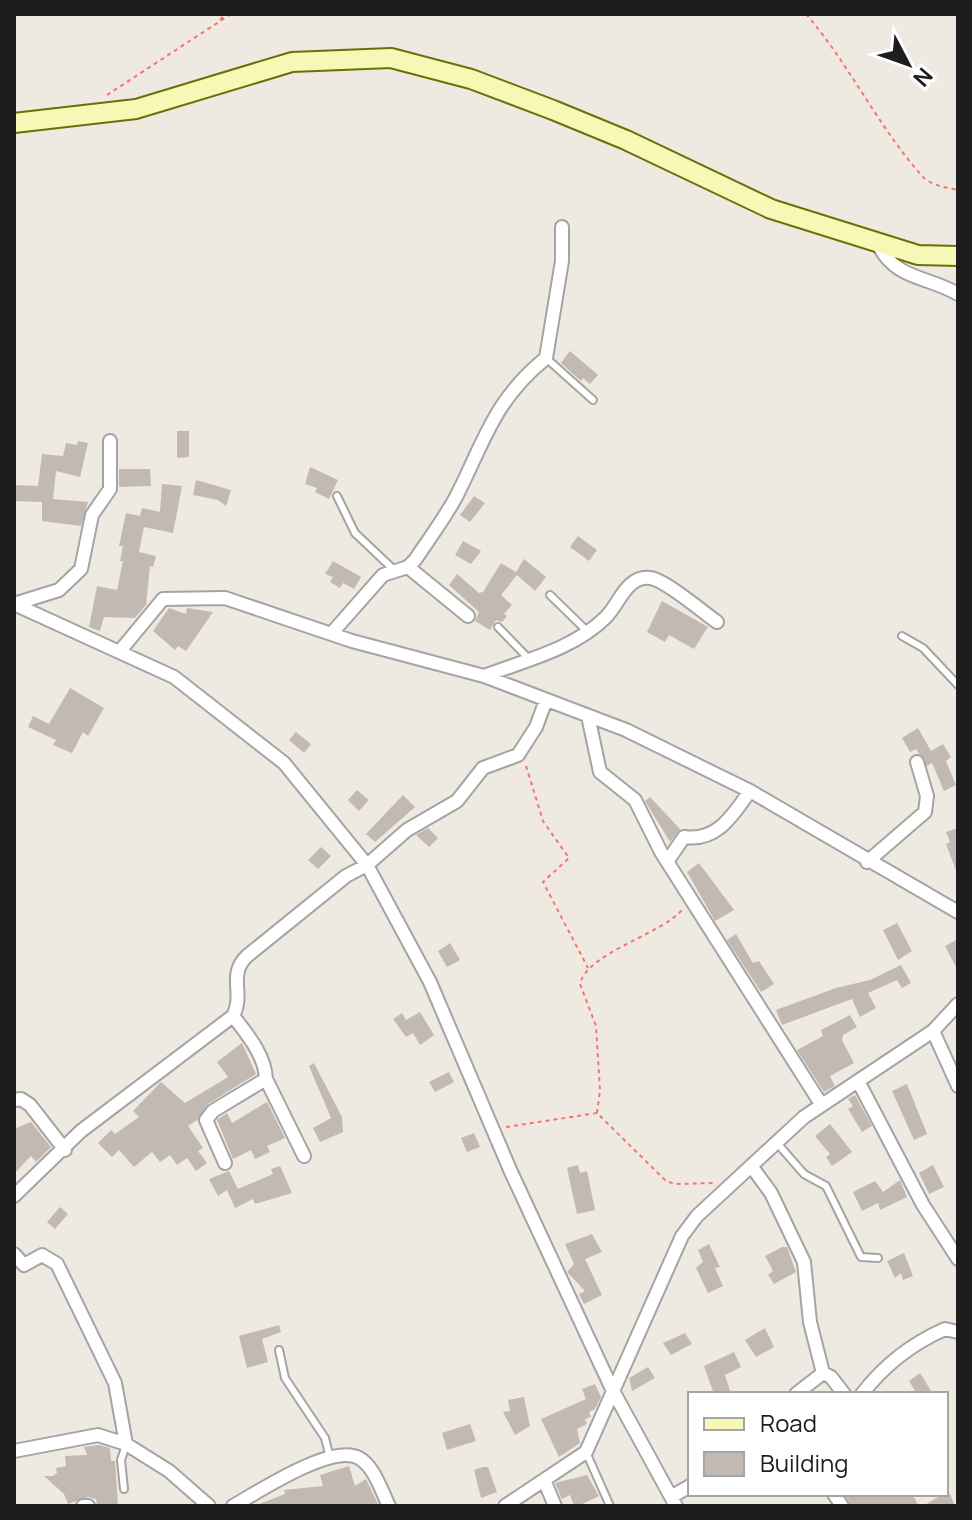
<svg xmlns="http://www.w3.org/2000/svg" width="972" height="1520" viewBox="0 0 972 1520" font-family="Manrope,sans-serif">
  <rect width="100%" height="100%" fill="#eeeae2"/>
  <path fill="#c2b9b2" d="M570 351 598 375 590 384 583 378 581 381 561 363Z
    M177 431H189V457L177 458Z
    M78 441 88 443 80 477 56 471 53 499 88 502 81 526 42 521V502L14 501 15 485 38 486 42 454 63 456 66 443 77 445Z
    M310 467 338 480 329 499 315 492 317 488 305 484Z
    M119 469H150L151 486 119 487Z
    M196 480 231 490 226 506 218 500 193 495Z
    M162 484 182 486 173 533 144 527 139 552 156 556 153 567 150 566 146 605 135 618 104 617 100 631 89 627 97 586 117 590 123 561H120L123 546H119L126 513 140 516 142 508 160 512Z
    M474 496 485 503 470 522 460 515Z
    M578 536 597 550 589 561 570 547Z
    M463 541 481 551 471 564 455 555Z
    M524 559 546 577 535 591 517 575 501 595 512 605 504 614 507 616 502 622 496 620 490 630 475 621 479 612 449 585 457 574 479 593 483 592 501 563 516 572Z
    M333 561 361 577 354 589 343 583 340 588 330 582 333 577 325 574Z
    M662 601 708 627 694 649 669 635 665 642 647 632Z
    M169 608 186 614 187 608 213 612 186 651 178 646 175 650 153 631Z
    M70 688 104 708 88 736 83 732 72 753 53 745 56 740 28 727 33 716 49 724Z
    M918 728 931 751 943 744 951 757 946 761 956 785 944 791 932 763 927 766 916 749 910 752 902 738Z
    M296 732 311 744 304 753 289 740Z
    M357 790 369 800 359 811 348 800Z
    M403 795 415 807 375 842 366 834Z
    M650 797 680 829 670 842 645 801Z
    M428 828 438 838 429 847 416 835Z
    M958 828V873H957L946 844 950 842 946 832Z
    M321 847 331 856 318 869 308 860Z
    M699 863 734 910 715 921 687 872Z
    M897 923 912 951 898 960 883 930Z
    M736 934 753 963 759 961 774 984 761 992 727 940Z
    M958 939V971L945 946Z
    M450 943 460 960 447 967 438 951Z
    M901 965 911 983 902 988 897 980 868 993 876 1008 860 1017 852 999 782 1025 776 1010 836 988 870 980Z
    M420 1012 434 1035 420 1045 413 1033 406 1037 393 1019 402 1013 406 1020Z
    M850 1015 857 1027 843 1035 842 1040 854 1063 830 1076 835 1086 824 1092 797 1050 823 1036 821 1030Z
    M242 1043 256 1074 208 1104 197 1120 188 1126 203 1148 198 1151 207 1163 196 1171 187 1158 177 1165 170 1155 160 1162 152 1152 134 1167 119 1150 112 1157 98 1143 111 1130 115 1134 139 1117 133 1111 161 1082 185 1103 228 1077 217 1062Z
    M314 1063 342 1117 343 1132 320 1142 313 1128 331 1118 309 1066Z
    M449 1072 454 1082 435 1092 429 1082Z
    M907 1084 927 1134 914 1140 892 1091Z
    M855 1095 872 1126 862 1132 848 1109 853 1106 848 1099Z
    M267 1102 285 1138 267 1146 270 1152 255 1159 251 1150 233 1159 217 1120 227 1113 232 1123Z
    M31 1122 51 1147 36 1162 31 1156 14 1174V1129Z
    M830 1124 852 1152 832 1166 826 1157 830 1154 815 1136Z
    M474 1133 480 1147 467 1152 461 1138Z
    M578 1165 580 1173 587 1171 595 1210 577 1214 567 1168Z
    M933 1165 944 1187 929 1194 919 1173Z
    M280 1166 292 1193 255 1204 253 1199 235 1208 227 1190 218 1196 209 1179 229 1171 238 1189 273 1174 271 1169Z
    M900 1180 907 1197 880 1210 878 1203 862 1211 853 1192 875 1181 883 1192Z
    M60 1207 68 1214 55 1229 47 1222Z
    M592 1234 602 1252 585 1259 602 1295 584 1304 579 1294 585 1291 567 1272 574 1264 565 1244Z
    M709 1244 720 1267 715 1268 723 1286 708 1293 696 1268 703 1262 698 1250Z
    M782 1247H787L796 1272 774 1284 768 1275 773 1271 765 1256Z
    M904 1253 913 1276 903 1280 901 1273 895 1278 887 1261Z
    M279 1325 281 1332 262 1339 268 1362 247 1368 239 1336Z
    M765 1328 774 1347 756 1357 745 1340Z
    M685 1333 692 1344 671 1355 663 1343Z
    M734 1352 741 1367 725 1375 731 1394H714L704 1366Z
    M648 1367 655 1378 632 1391 629 1378Z
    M920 1373 930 1389 933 1394H917L909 1381Z
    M595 1384 601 1397 595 1409 589 1412 591 1417 585 1419 587 1424 577 1429 580 1443 559 1457 541 1419 586 1399 582 1389Z
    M524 1397 530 1426 515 1435 503 1412 510 1411 508 1400Z
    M470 1424 476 1441 447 1450 442 1433Z
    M99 1445 110 1448 111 1461H115L118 1505 97 1506 96 1499 88 1497 68 1504 64 1494 44 1476H53L57 1473 56 1468 66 1466 65 1456 87 1455 84 1447Z
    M349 1466 355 1486 366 1479 379 1506H254L285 1494 284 1490 323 1486 320 1475Z
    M483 1467H488L497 1492 481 1498 474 1470Z
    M587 1475 599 1496 578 1506H574L570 1495 562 1499 555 1483Z
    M845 1494H912L919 1506H851Z
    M937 1494H950L955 1506H923L938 1497Z"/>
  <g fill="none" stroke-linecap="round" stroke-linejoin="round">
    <defs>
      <path id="lane" d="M546 358 593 400
        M337 496 355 533 393 569
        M550 595 588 632
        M498 627 529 659
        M902 636 923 648 958 685
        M777 1143 804 1174 826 1186 861 1257 878 1258
        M279 1350 285 1378 325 1438 330 1458
        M586 1452 610 1506
        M124 1489 121 1460 126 1445"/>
      <path id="street" d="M878 244C895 280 928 276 958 294
        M408 567 468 616
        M14 604 174 677 284 763 367 865 430 982 511 1172 612 1389 676 1506
        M14 604 59 590 81 569 92 515 110 489V441
        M331 634 383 575 408 567 415 560C429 539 444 519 456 497 485 440 494 400 546 358L562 261V227
        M120 651 163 599 225 598 352 641 484 676 626 730 750 791 958 912
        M484 676C526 660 574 649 606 617 619 604 627 575 650 578 664 579 703 612 717 622
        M588 716 600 772 635 800 661 852 821 1104
        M669 859 684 837C717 842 733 815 750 791
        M867 862 925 812 927 796 917 762
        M233 1016C247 1034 265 1055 266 1079L304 1156
        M933 1031 958 1086
        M858 1081 923 1205 958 1259
        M14 1100 21 1099 30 1105 65 1150
        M225 1163 206 1120 213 1111 266 1079
        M752 1167 771 1193 804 1262 810 1322 823 1373
        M14 1196 81 1131 233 1016C245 994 227 975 247 956L346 876 367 865 407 830 457 801 483 768 518 755 536 727 546 700
        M14 1254 24 1265 42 1255 57 1264 115 1383 126 1444 169 1471 209 1506
        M796 1394 823 1373 831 1377 844 1394
        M862 1394C885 1364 911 1344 945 1329L958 1332
        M14 1451 98 1435 126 1444
        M544 1480 555 1506
        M834 1494 842 1506
        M671 1497 690 1486
        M83 1506H88
        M233 1506C258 1492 332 1443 359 1458 374 1466 382 1492 389 1506
        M505 1506 586 1452 682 1236 697 1216 804 1117 933 1031 958 1004"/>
      <path id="secondary" d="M14 123 136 109 292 62 391 58 471 79 553 110 626 140 771 209 918 255 958 256"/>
    </defs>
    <use href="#lane" stroke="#a4a4a4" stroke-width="10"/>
    <use href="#street" stroke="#a4a4a4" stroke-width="16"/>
    <use href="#secondary" stroke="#697106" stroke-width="22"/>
    <path stroke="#f7746a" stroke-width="2" stroke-dasharray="4 4" stroke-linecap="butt" d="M806 14C850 65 878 127 923 177 931 185 947 188 958 190
      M220 20 225 14
      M107 95 231 14
      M526 766 543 821 569 858 543 882 588 968
      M597 1113 600 1091 596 1026 580 984C587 953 660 935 682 910
      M506 1127 597 1113 665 1180 674 1184 714 1183"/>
    <use href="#lane" stroke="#fff" stroke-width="6"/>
    <use href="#street" stroke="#fff" stroke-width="12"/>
    <use href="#secondary" stroke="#f7f8b6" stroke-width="18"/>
  </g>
  <rect width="972" height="1520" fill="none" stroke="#1d1d1d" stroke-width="32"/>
  <rect x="688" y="1392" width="260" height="104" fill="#ffffff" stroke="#a5a5a5" stroke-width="2"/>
  <rect x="704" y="1418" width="40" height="12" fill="#f7f8b6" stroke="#a5a5a5" stroke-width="2"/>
  <text x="760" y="1432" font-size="24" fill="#1d1d1d">Road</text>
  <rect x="704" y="1452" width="40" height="24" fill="#c2b9b2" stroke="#a5a5a5" stroke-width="2"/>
  <text x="760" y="1472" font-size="24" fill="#1d1d1d">Building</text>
  <g transform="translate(908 64) rotate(131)" stroke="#ffffff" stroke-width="6" paint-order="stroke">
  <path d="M0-6L14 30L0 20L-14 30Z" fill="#1d1d1d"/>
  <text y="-12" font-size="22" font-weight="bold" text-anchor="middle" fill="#1d1d1d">N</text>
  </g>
</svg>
